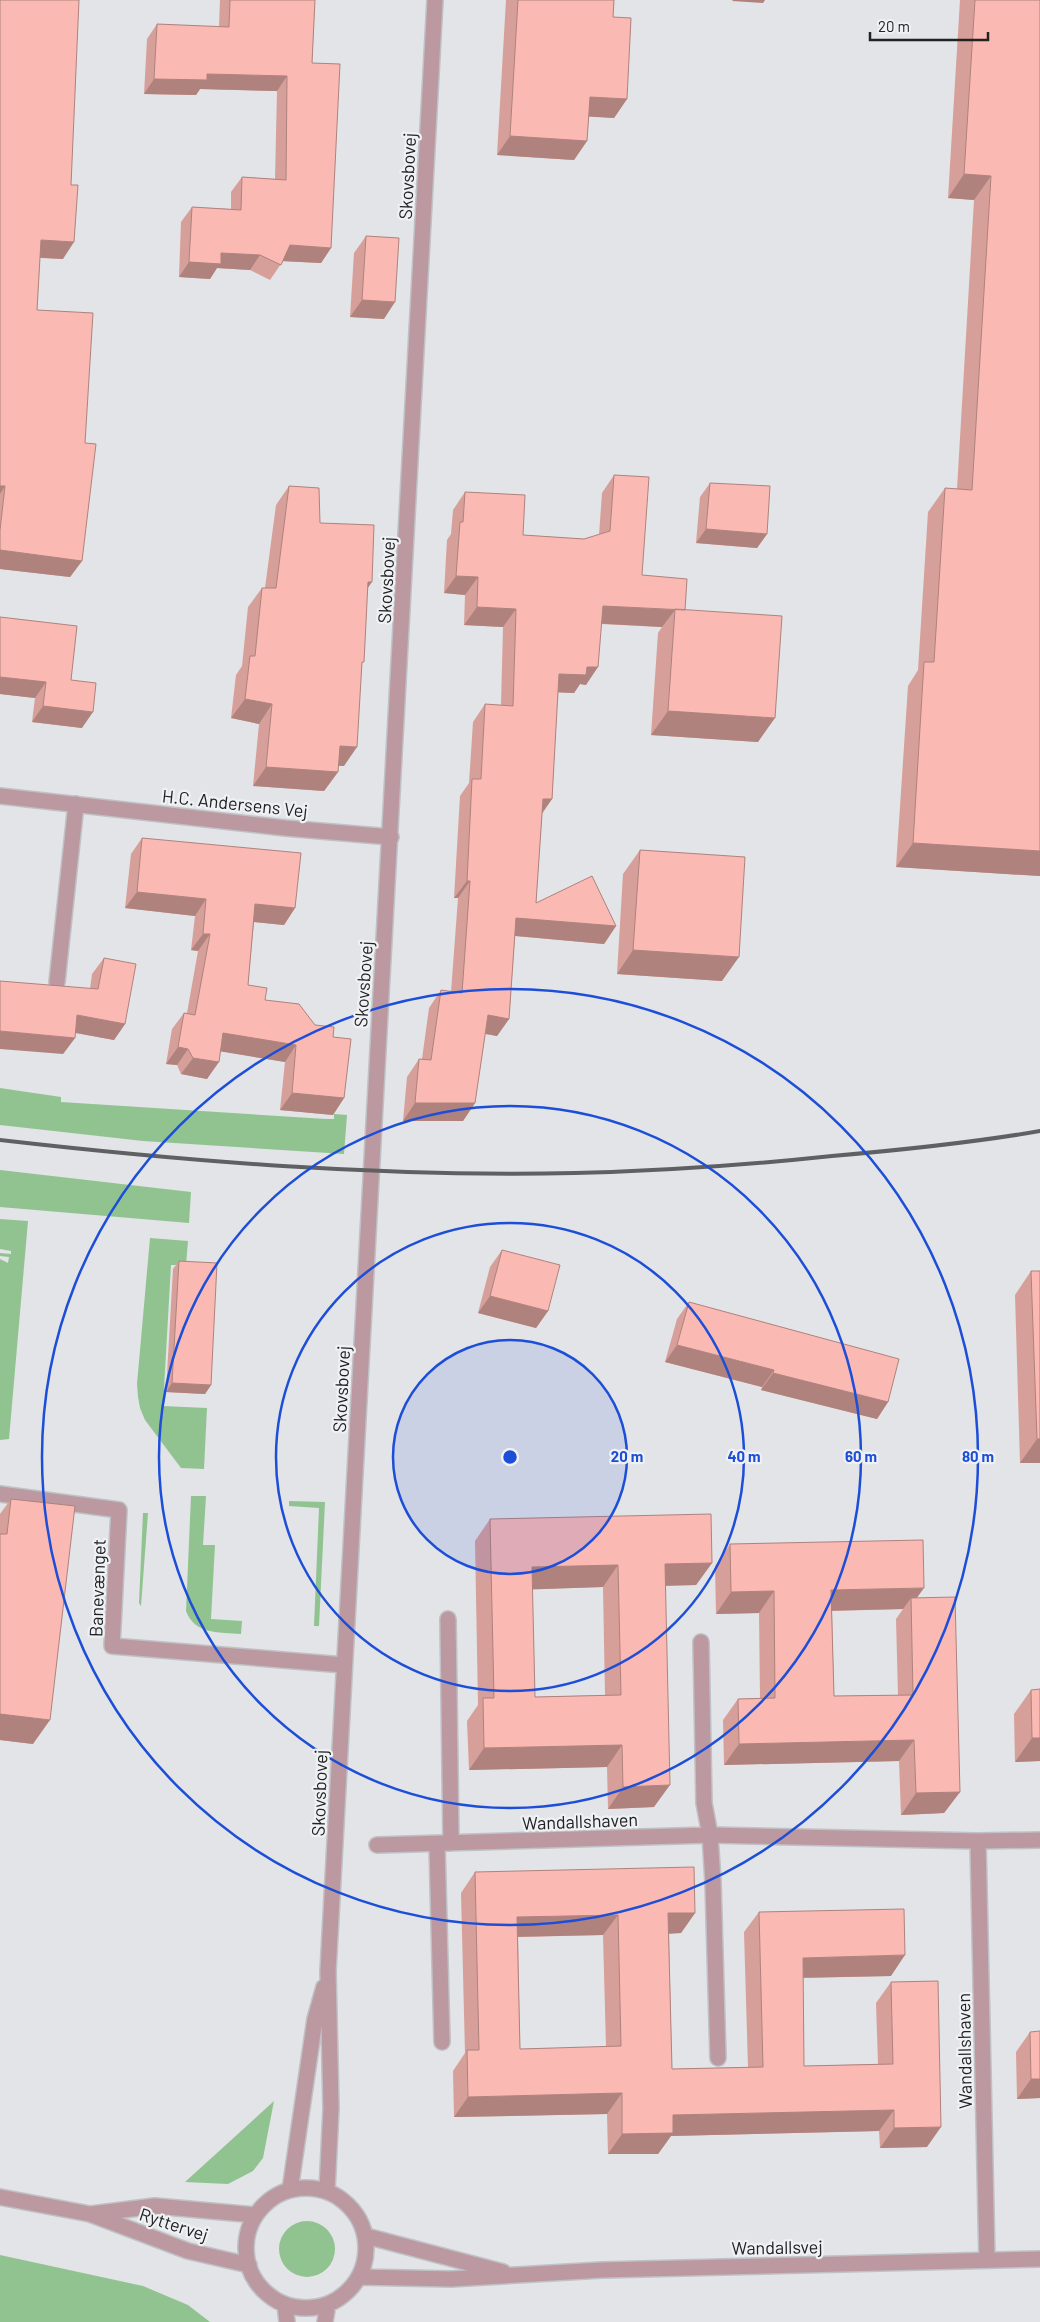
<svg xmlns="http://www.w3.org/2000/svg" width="1040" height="2322" viewBox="0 0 1040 2322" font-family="Barlow,sans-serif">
  <rect width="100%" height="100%" fill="#e2e4e7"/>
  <path fill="#91c391" d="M0 1088 61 1097V1102L326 1119H334V1114L347 1115 344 1154 143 1141 0 1125Z
    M0 1170 191 1192 189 1223 0 1207Z
    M0 1219 28 1221 9 1439 0 1440V1259L8 1263 9 1257 0 1256V1253L11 1254V1251L0 1249Z
    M150 1238 188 1241 186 1265H171L163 1406 207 1408 204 1469 181 1468 145 1420 140 1408 138 1397 137 1384Z
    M191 1496H206L203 1545H215L211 1619 242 1621 241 1634C219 1632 195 1635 186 1611Z
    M289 1501 325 1502 319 1626H314L319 1508 289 1506Z
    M143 1513H148L141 1606 139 1603Z
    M274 2101 263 2158 253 2171 228 2184 185 2182Z
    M279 2249a28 28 0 1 1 56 0a28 28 0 1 1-56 0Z
    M0 2255 143 2286 188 2305 210 2322H0Z"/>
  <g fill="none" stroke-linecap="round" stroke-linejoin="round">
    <defs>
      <path id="minor" d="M0 796 285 828 391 837
        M57 982 76 804
        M0 1494 119 1510 112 1646 344 1665
        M448 1619 451 1843
        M701 1642 704 1803 710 1835 713 1882 718 2058
        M978 1841 1040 1840
        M437 1844 442 2042
        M377 1845 710 1835 978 1841 987 2260"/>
      <path id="tertiary" d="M246 2248a60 60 0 1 1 120 0a60 60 0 1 1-120 0Z
        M290 2190 315 2019 324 1987
        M327 2191 331 2108 328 1971 435 0
        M0 2197 90 2214 188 2251 249 2265
        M91 2214 155 2206 256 2215
        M366 2236 503 2272
        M359 2277 451 2279 602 2270 1040 2259
        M285 2304 287 2322
        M325 2322 328 2304"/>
    </defs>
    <use href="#minor" stroke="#bfc1c4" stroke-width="18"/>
    <use href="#tertiary" stroke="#bfc1c4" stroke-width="18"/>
    <use href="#minor" stroke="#bc98a0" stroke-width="15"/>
    <use href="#tertiary" stroke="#bc98a0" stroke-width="15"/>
    <path stroke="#5f6062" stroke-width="4" d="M0 1140C191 1162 383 1177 575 1173 661 1171 747 1165 832 1156 901 1150 971 1143 1040 1131"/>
  </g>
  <path fill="#d79f99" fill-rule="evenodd" d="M0 0 63 259 40 258 37 310 85 443 82 561 70 577 0 569Z
    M220 0H315L312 63 331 248 321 263 283 261 270 280 250 270 217 268 210 279 179 277 181 222 192 207 231 209V192L242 177 275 179 277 91 200 89 196 95 144 94 147 39 157 24 219 27Z
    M506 0H614L613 17 627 99 614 118 589 116 587 141 574 160 497 155Z
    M960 0H1040V876L896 867 908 686 918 670 928 512 945 488 957 489 974 200 948 198Z
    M366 236 384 319 350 317 354 253Z
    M614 475 642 575 685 610 758 742 651 735 658 633 662 627 601 624 586 685 580 684 574 693 558 692 552 799 542 814 536 903 616 926 604 944 515 936 509 1019 497 1036 485 1034 475 1103 463 1121H403L407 1077 419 1059H422L429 1008 441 990 451 992 458 898H454L460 796 469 783 473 722 485 704 501 705 503 627 464 625 465 595 444 593 447 540 451 534 453 510 465 492 523 535 584 539 599 535 602 493Z
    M710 483 767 534 757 548 696 543 700 497Z
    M289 486 320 523 367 588 362 665 344 766H338V772L324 791 253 786 259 724 231 718 236 675 242 666 248 607 262 588H265L276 505Z
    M0 617 71 680 82 728 32 722 35 698 0 694Z
    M142 838 295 908 284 925 254 922 248 985 265 1000 315 1025 333 1037 344 1098 333 1115 280 1110 285 1062 221 1051 207 1079 181 1074 177 1065 166 1064 172 1029 184 1013H187L198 951 191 950 195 916 125 908 131 854Z
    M640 850 722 981 617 974 623 874Z
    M104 958 125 1024 114 1040 75 1033V1038L63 1054 90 989 92 974Z
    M502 1250 548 1311 536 1328 478 1313 490 1267Z
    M179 1261 211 1385 205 1394 166 1392 173 1269Z
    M1031 1271H1040V1463H1020L1015 1295Z
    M689 1302 888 1402 877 1419 761 1390 762 1387 665 1362 677 1319Z
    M11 1499 33 1744 0 1740V1514Z
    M490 1519 712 1563 696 1585 666 1586 654 1807 608 1809 607 1767 469 1770 467 1721 478 1705 475 1541ZM603 1587 605 1695 535 1697 532 1589Z
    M730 1544 917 1598 960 1792 944 1813 901 1815 899 1761 724 1765 723 1720 738 1699 760 1698 759 1613 716 1614 715 1566ZM903 1609 896 1619 898 1695 834 1696 832 1611Z
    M1031 1690 1040 1761 1015 1762 1014 1714Z
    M475 1872 695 1913 681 1933 669 1934 672 2069 748 2067 744 1932 759 1912 891 1976 803 1978 804 2066 878 2064 876 2003 891 1982 927 2147 880 2148 879 2131 671 2136 658 2154H608L607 2114 454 2117 453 2071 465 2053 461 1893ZM603 1935 606 2047 520 2049 518 1937Z
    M1030 2032 1040 2098 1017 2099 1016 2052Z"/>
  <path fill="#af827d" d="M733 0H765L763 3 732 1Z
    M207 74 287 76 277 91 200 89 196 95 144 94 154 79Z
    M590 97 627 99 614 118 577 116Z
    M510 136 587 141 574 160 497 155Z
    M964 174 991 176 974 200 948 198Z
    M41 240 74 242 63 259 29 257Z
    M290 245 331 248 321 263 280 261Z
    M221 253 260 255 250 270 217 268 210 279 179 277 189 262Z
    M362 300 395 302 384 319 350 317Z
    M0 486H5L0 494Z
    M706 529 767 534 757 548 696 543Z
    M0 550 82 561 70 577 0 569Z
    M456 576 478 577 465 595 444 593Z
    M368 582H372L358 602Z
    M603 606 675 610 662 627 590 623Z
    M477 607 516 609 503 627 464 625Z
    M587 667H598L586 685 580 684 574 693 547 692 559 674Z
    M0 677 46 682 35 698 0 694Z
    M245 699 272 704 259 724 231 718Z
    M43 706 93 712 82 728 32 722Z
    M668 711 775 718 758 742 651 735Z
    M340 746 357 747 344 766 327 765Z
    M266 767 338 772 324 791 253 786Z
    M543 799H552L539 817Z
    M913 843 1040 851V876L896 867Z
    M467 881H470L458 898H454Z
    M137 892 206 899 195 916 125 908Z
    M255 904 295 908 284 925 244 921Z
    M516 918 616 926 604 944 504 935Z
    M203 934H210L198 951 191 950Z
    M633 950 739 957 722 981 617 974Z
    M77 1015 125 1024 114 1040 66 1031Z
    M488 1015 509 1019 497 1036 476 1032Z
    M0 1031 75 1038 63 1054 0 1049Z
    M223 1033 296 1045 285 1062 212 1050Z
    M178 1047 188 1049 177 1065 166 1064Z
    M193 1058 219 1062 207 1079 181 1074Z
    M292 1093 344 1098 333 1115 280 1110Z
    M415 1103H475L463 1121H403Z
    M490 1296 548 1311 536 1328 478 1313Z
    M677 1345 774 1370 762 1387 665 1362Z
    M773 1373 888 1402 877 1419 761 1390Z
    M172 1383 211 1385 205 1394 166 1392Z
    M1037 1439H1040V1463H1020Z
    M712 1563 696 1585 650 1586 665 1564Z
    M618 1565 603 1587 516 1590 532 1567Z
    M924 1588 911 1606V1598L903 1609 816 1611 831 1590Z
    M774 1591 759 1613 716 1614 731 1592Z
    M0 1714 50 1720 33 1744 0 1740Z
    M1032 1738H1040V1761L1015 1762Z
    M914 1740 899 1761 724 1765 739 1744Z
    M622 1745 607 1767 469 1770 484 1748Z
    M670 1785 654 1807 608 1809 623 1787Z
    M960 1792 944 1813 901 1815 916 1793Z
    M668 1913H695L681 1933 654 1934Z
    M618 1915 603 1935 503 1937 517 1917Z
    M905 1955 891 1976 788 1978 803 1958Z
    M1031 2079H1040V2098L1017 2099Z
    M622 2093 607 2114 454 2117 468 2097Z
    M894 2110 879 2131 671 2136 658 2154H608L622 2134 673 2115Z
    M941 2127 927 2147 880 2148 894 2128Z"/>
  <path fill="#fab9b2" stroke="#af827d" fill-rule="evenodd" d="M0 0H79L71 185H78L74 242 41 240 37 310 93 313 85 443 96 444 82 561 0 550V530L5 486H0Z
    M230 0H315L312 63 340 64 331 248 290 245 281 265 260 255 221 253V264L189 262 192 207 241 210 242 177 286 180 287 76 207 74V80L154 79 157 24 229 27Z
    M518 0H614L613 17 631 18 627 99 590 97 587 141 510 136Z
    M975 0H1040V851L913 843 924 662H934L945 488 972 490 991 176 964 174Z
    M366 236 399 238 395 302 362 300Z
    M614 475 649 477 642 575 687 579 685 610 603 606 598 667H587L586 675 559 674 552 799H543L536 903 592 876 616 926 516 918 509 1019 488 1015 475 1103H415L419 1059 431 1060 441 990 462 993 470 881H467L472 779H481L485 704 513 706 516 609 477 607 478 577 456 576 460 522H463L465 492 525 495 523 535 584 539 610 531Z
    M710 483 770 486 767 534 706 529Z
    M289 486 319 488 320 523 374 525 372 582H368L364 662H362L357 747 340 746 338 772 266 767 272 704 245 699 250 656H255L262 588H276Z
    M675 609 782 616 775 718 668 711Z
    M0 617 77 626 71 680 96 683 93 712 43 706 46 682 0 677Z
    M142 838 301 853 295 908 255 904 248 985 267 988 265 1000 299 1004 315 1025 334 1027 333 1037 351 1039 344 1098 292 1093 296 1045 223 1033 219 1062 193 1058 188 1049 178 1047 184 1013 195 1015 210 934H203L206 899 137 892Z
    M640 850 745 857 739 957 633 950Z
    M104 958 136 964 125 1024 77 1015 75 1038 0 1031V981L98 989Z
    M502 1250 560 1265 548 1311 490 1296Z
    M179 1261 217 1263 211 1385 172 1383Z
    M1031 1271H1040V1439H1037Z
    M689 1302 899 1359 888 1402 773 1373 774 1370 677 1345Z
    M11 1499 75 1506 50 1720 0 1714V1534H7Z
    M711 1514 712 1563 665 1564 670 1785 623 1787 622 1745 484 1748 483 1698H494L490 1519ZM618 1565 621 1695 535 1697 532 1567Z
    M923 1540 924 1588 831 1590 834 1696 913 1695 911 1598 955 1597 960 1792 916 1793 914 1740 739 1744 738 1699 775 1698 774 1591 731 1592 730 1544Z
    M1040 1689V1738H1032L1031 1690Z
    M694 1867 695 1913H668L672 2069 763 2067 759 1912 904 1909 905 1955 803 1958 804 2066 893 2064 891 1982 938 1981 941 2127 894 2128V2110L673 2115V2133L622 2134V2093L468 2097 467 2050H479L475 1872ZM618 1915 621 2046 520 2049 517 1917Z
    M1040 2031V2079H1031L1030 2032Z"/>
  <circle cx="510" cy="1457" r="117" fill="#1d4ed8" fill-opacity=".12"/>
  <g fill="none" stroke="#1d4ed8" stroke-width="2.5">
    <circle cx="510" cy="1457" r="117"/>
    <circle cx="510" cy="1457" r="234"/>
    <circle cx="510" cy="1457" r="351"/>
    <circle cx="510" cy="1457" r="468"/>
  </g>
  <g text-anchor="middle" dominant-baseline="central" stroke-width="4.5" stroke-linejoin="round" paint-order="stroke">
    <g font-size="18" fill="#212223" stroke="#eff1f4">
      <text transform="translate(407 176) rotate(-87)">Skovsbovej</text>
      <text transform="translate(386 580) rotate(-87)">Skovsbovej</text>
      <text transform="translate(235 803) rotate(6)">H.C. Andersens Vej</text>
      <text transform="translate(363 984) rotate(-86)">Skovsbovej</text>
      <text transform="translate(341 1389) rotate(-87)">Skovsbovej</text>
      <text transform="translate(97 1588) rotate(-88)">Banevænget</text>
      <text transform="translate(319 1793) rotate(-88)">Skovsbovej</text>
      <text transform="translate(580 1821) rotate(-2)">Wandallshaven</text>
      <text transform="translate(964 2051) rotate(-91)">Wandallshaven</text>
      <text transform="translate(174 2224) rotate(18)">Ryttervej</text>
      <text transform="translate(777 2247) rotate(-1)">Wandallsvej</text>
    </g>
  </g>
  <circle cx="510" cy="1457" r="8" fill="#1d4ed8" stroke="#eff1f4" stroke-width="2.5"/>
  <g font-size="15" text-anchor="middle" font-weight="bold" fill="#1d4ed8" stroke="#eff1f4" stroke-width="4.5" stroke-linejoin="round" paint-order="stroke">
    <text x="627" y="1462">20 m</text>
    <text x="744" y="1462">40 m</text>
    <text x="861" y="1462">60 m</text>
    <text x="978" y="1462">80 m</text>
  </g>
  <path d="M870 32v8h118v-8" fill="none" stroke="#212223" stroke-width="2.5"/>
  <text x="878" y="32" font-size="15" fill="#212223" stroke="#eff1f4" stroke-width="4" paint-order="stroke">20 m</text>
</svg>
